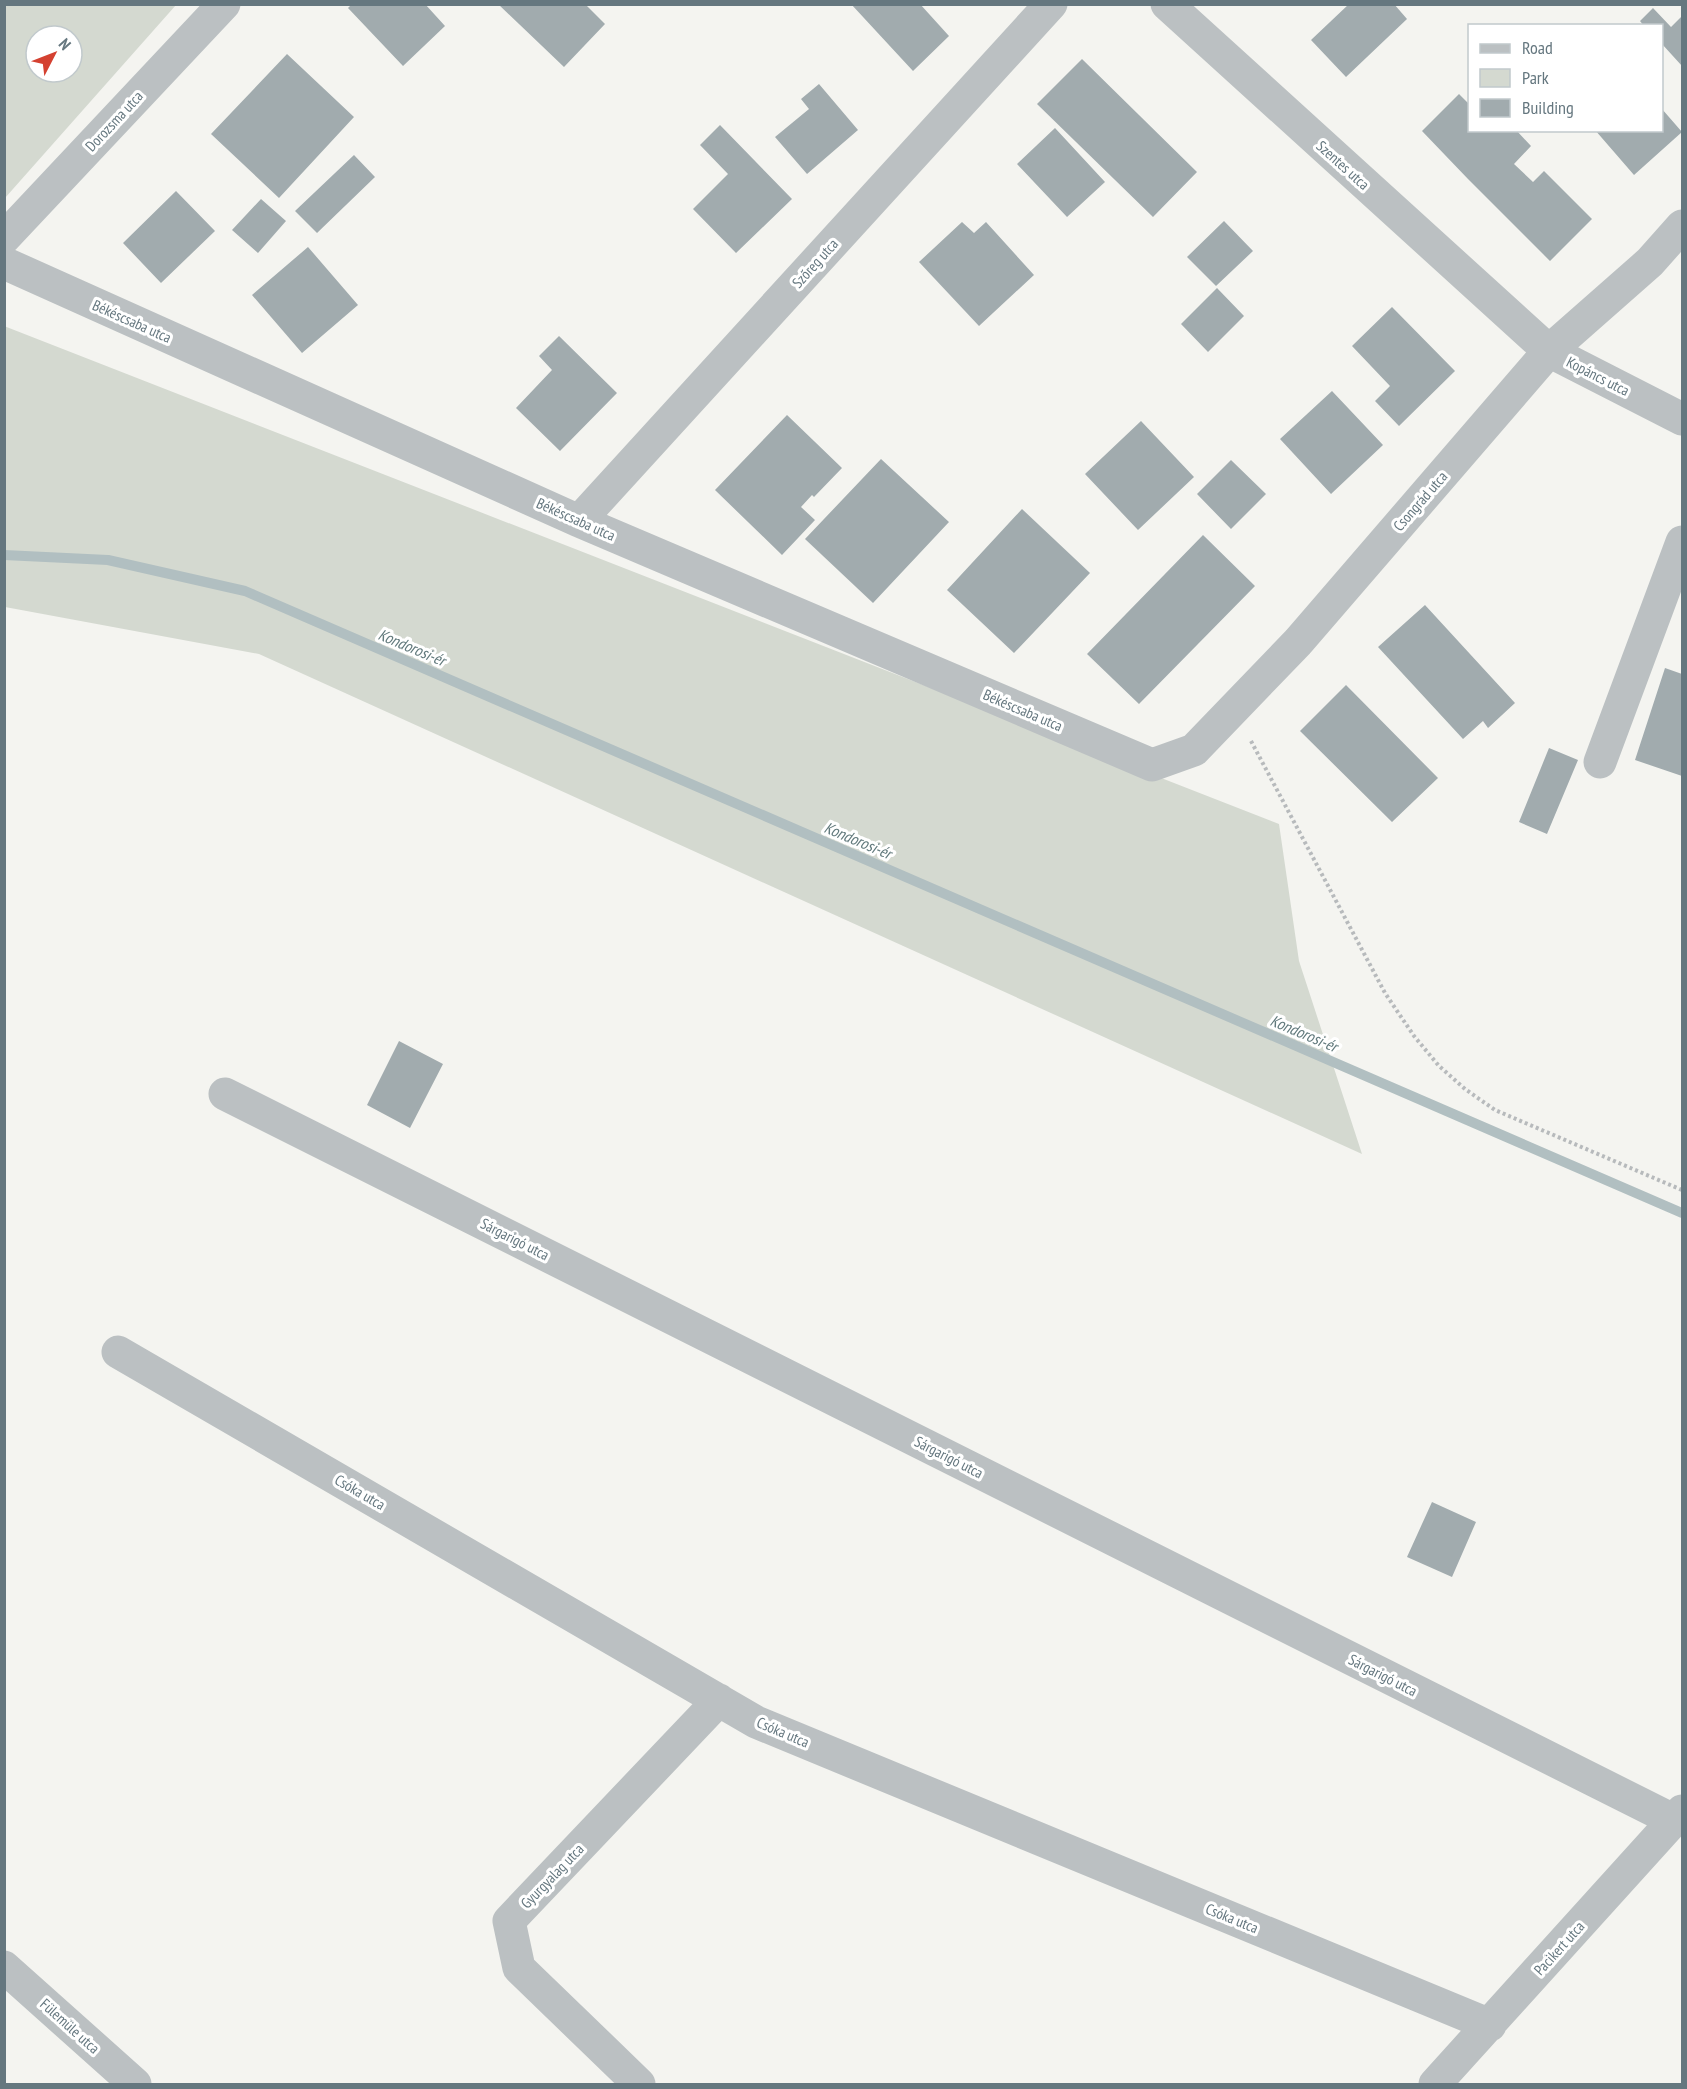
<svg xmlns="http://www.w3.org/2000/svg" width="1687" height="2089" viewBox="0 0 1687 2089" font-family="'PT Sans Narrow',sans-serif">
  <rect width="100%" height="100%" fill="#f4f4f0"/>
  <path fill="#d4d9d0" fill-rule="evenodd" d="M5 4 176 5 5 198 4 5ZM36 36H72V72H36Z
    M4 326 1279 824 1299 961 1362 1154 259 654 5 607Z"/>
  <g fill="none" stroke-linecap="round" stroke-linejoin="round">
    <path stroke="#b1bfc1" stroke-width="10" d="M4 555 108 560 245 591 1682 1213"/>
  </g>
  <path fill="#a1abae" d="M352 4H425L445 26 403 66 348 8Z
    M498 4H585L605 24 564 67Z
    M851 4H920L949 36 913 71Z
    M1349 4H1394L1407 19 1346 77 1311 40Z
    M1653 8 1671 27 1682 16V66L1662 44V26H1644L1640 21Z
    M287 54 354 117 279 198 211 134Z
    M1082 59 1197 172 1153 217 1037 104Z
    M819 84 858 130 807 174 775 137 809 109 801 99Z
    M1459 94 1470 105V130H1516L1531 146 1514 164 1533 182 1544 171 1592 219 1550 261 1468 179 1422 131Z
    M1662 109 1682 132 1634 175 1595 130H1662Z
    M720 125 792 199 736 253 693 209 728 174 700 145Z
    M1055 128 1105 182 1067 217 1017 164Z
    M354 155 375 177 317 233 295 211Z
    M176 191 215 231 161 283 123 243Z
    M261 199 286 221 258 253 232 230Z
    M1224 221 1253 251 1216 286 1187 257Z
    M962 222 974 233 986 222 1034 275 979 326 919 262Z
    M308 247 358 305 302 353 252 295Z
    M1217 288 1244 316 1208 352 1181 324Z
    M1392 307 1455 371 1399 426 1375 401 1390 386 1352 346Z
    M559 336 617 393 560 451 516 408 552 370 539 356Z
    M1332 391 1383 445 1331 494 1280 439Z
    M787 415 842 468 814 497 812 495 801 507 815 520 782 555 715 490Z
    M1141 421 1194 477 1138 530 1085 474Z
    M881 459 949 522 873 603 805 539Z
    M1231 460 1266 494 1231 529 1197 494Z
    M1022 509 1090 573 1014 653 947 590Z
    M1203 535 1255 586 1139 704 1087 654Z
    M1425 605 1515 703 1488 728 1483 721 1463 739 1378 647Z
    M1665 668 1682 674V776L1635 760Z
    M1346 685 1438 778 1392 822 1300 731Z
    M1549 748 1578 760 1547 834 1519 822Z
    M399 1041 443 1064 410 1128 367 1105Z
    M1432 1502 1476 1522 1452 1577 1407 1557Z"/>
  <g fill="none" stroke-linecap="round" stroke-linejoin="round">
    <path stroke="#b7babc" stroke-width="4" stroke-dasharray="3 3" stroke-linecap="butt" d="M1251 741 1385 993 1414 1036 1439 1066 1465 1089 1495 1110 1682 1190"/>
    <path stroke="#bbc0c2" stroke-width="33" d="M1167 4 1549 351 1682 419
      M4 238 224 4
      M4 263 579 521 1152 765 1194 750 1298 642 1549 351 1650 262 1682 226
      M579 521 1051 4
      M1600 762 1682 542
      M225 1094 1673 1820
      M118 1352 756 1722 1490 2025
      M4 1967 135 2084
      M639 2084 519 1968 509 1921 719 1700
      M1435 2084 1682 1811"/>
  </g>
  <g text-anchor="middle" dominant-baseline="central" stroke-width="6" stroke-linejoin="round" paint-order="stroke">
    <g font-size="15" fill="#65777f" stroke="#fff">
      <text transform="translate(114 121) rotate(-47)">Dorozsma utca</text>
      <text transform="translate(1343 165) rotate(42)">Szentes utca</text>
      <text transform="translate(815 263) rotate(-48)">Szőreg utca</text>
      <text transform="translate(132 321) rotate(24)">Békéscsaba utca</text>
      <text transform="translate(1598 376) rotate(27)">Kopáncs utca</text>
      <text transform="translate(1420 501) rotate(-49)">Csongrád utca</text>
      <text transform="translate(576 519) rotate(24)">Békéscsaba utca</text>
      <text transform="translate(1023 710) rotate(23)">Békéscsaba utca</text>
      <text transform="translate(515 1239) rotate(27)">Sárgarigó utca</text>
      <text transform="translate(949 1457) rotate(27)">Sárgarigó utca</text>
      <text transform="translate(360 1492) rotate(30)">Csóka utca</text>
      <text transform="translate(1383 1675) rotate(27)">Sárgarigó utca</text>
      <text transform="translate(783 1732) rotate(23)">Csóka utca</text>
      <text transform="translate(552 1876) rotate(-46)">Gyurgyalag utca</text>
      <text transform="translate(1232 1918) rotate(22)">Csóka utca</text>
      <text transform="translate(1559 1948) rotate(-48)">Pacikert utca</text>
      <text transform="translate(70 2026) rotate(42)">Fülemüle utca</text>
    </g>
    <g font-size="16" font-style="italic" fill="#61797c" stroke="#fff">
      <text transform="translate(412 647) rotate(23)">Kondorosi-ér</text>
      <text transform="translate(858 840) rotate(23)">Kondorosi-ér</text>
      <text transform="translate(1304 1033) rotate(23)">Kondorosi-ér</text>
    </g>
  </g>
  <rect width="1687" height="2089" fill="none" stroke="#65777f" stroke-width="12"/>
  <rect x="1468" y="24" width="195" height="108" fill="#ffffff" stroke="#c1c9cc" stroke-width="1.5"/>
  <rect x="1480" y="44" width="30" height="9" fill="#bbc0c2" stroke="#c1c9cc" stroke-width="1.5"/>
  <text x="1522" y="54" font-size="18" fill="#65777f">Road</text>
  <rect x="1480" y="69" width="30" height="18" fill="#d4d9d0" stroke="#c1c9cc" stroke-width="1.5"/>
  <text x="1522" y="84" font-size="18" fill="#65777f">Park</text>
  <rect x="1480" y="99" width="30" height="18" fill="#a1abae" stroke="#c1c9cc" stroke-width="1.5"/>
  <text x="1522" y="114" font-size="18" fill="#65777f">Building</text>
  <g transform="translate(54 54) rotate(48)"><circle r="28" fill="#ffffff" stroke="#c1c9cc" stroke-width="1.5"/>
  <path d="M0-4.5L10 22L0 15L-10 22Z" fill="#d44131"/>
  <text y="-9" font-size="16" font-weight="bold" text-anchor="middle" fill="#65777f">N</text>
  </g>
</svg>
